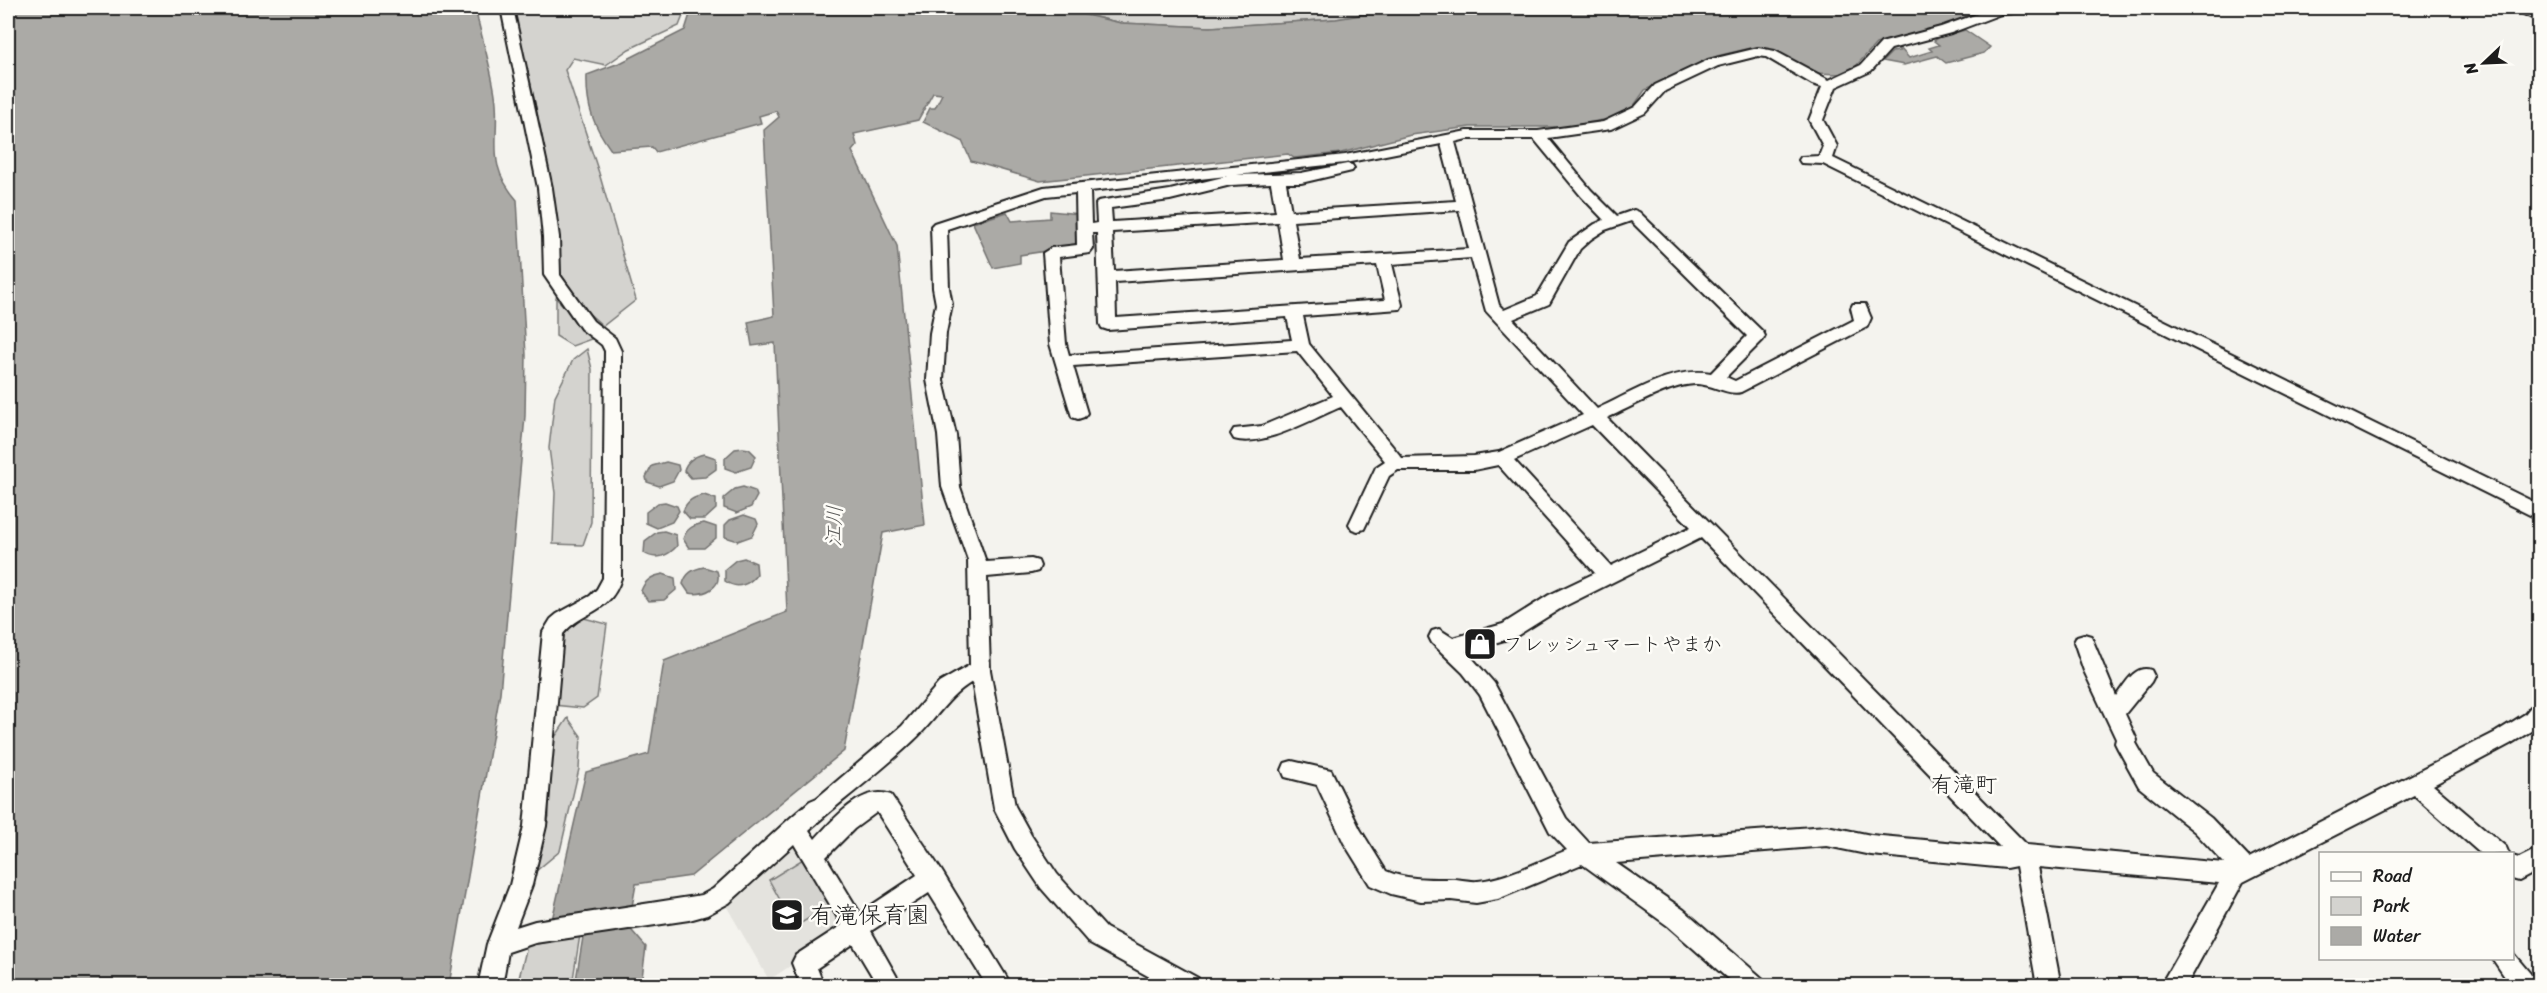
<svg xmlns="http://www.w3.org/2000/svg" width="2547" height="993" viewBox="0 0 2547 993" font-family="Sriracha,'Klee One',sans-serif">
  <rect width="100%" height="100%" fill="#f4f3ee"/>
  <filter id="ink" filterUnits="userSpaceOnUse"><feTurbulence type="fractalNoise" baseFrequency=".0167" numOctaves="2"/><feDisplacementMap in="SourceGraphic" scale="12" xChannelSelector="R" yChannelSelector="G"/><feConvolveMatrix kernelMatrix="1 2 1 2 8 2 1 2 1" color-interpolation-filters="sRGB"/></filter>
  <g filter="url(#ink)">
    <path fill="#e4e3de" d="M797 839 849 927 769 980 724 902Z"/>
    <path fill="#d4d3cf" stroke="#787876" stroke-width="1.5" d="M511 8H686L679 26 629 49 606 65 573 58 565 70 599 173 636 300 603 326 576 302 558 273 552 185 531 85Z
      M1058 8H1402L1336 19 1211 27 1121 23Z
      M556 298 594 338 572 346 556 336Z
      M587 349 592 369 591 522 583 545 553 544 555 493 549 448 555 396 573 360Z
      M584 618 607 624 597 698 583 708 553 705 557 645 564 626Z
      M568 718 581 736 579 769 560 851 536 871 549 816 547 760 553 740Z
      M803 859 830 905 795 927 769 880Z
      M580 935 572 985 517 986 527 946Z"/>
    <path fill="#abaaa6" stroke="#72716f" stroke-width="1.5" d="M8 8H475C481 36 494 76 496 103 499 144 486 164 517 200L526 355 525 416 500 693 449 985H8Z
      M692 8H1055L1121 23 1210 27 1336 19 1404 8H1992L1948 24 1876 44 1856 66 1840 74 1815 73 1769 50 1751 48 1717 56 1645 90 1633 107 1614 118 1565 127H1470L1411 135 1341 153 1294 158 1288 154 1040 181 971 161 962 141 923 122 930 108H935L942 94 933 93 918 120 854 134 857 145 852 151 897 246 925 525 883 533 844 751 691 876 636 884 631 912 552 920 586 772 649 754 664 661 787 612 775 343 752 346 748 322 774 316 764 130 779 117 776 111 759 116 761 123 656 152 652 147 611 150C593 125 586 107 587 75L622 62 685 30Z
      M1965 30 1990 47 1984 53 1946 63 1937 56 1904 65 1883 61 1892 52 1900 51 1897 48 1899 47 1909 58 1932 51 1929 48 1939 45 1934 41 1940 37Z
      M1050 211 1079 214V246L1020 255V263L993 268 973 223 1007 212 1012 221 1050 218Z
      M743 448 749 449 756 456 751 467 736 472 725 468V458L735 449Z
      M704 454 716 458V469L705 477 691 478 684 470C687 460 695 456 704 454Z
      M666 462 678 465 679 470 673 481 659 486 647 482 646 477 652 466Z
      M743 487 755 491 757 496 751 507 737 513 724 508V498L735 489Z
      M704 495 716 499V509L705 519H690L683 511C687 500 694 497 704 495Z
      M665 502 677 506 679 511 672 522 657 528 646 523V512L658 503Z
      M744 515 756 519 758 524 752 536 738 541 725 537V525L730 520Z
      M704 523 716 527V538L704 548H689L683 539C686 529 693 525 704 523Z
      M664 531 676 535 677 546C668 556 656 561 644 553L645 541 657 532Z
      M744 558 756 563 757 574C749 585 737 590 725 581V569L736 560Z
      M704 567 717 571C723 588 703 596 689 593L683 584C686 573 693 569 704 567Z
      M663 574 675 578 676 590 664 600 648 601 641 591C645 580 652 576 663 574Z
      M626 924 646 947 641 985 575 986 584 931Z"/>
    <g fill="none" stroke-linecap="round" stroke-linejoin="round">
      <defs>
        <path id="minor" d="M501 8H513L552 188 559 237 560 275 593 321 615 338 621 351V578C611 614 582 610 563 634L546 826 532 885 516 927 535 921 702 895 713 889 788 820 810 801 817 798 902 726 939 683 970 665 968 560 942 487 938 435 927 380 930 333 936 304 933 288 931 226 934 223 1044 187 1345 155 1467 131H1538L1603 122 1635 107 1655 85 1708 60 1758 48 1775 51 1829 80 1861 65 1881 43 1941 27 1994 8H2033L2027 12 2001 14 1951 33 1891 49 1871 71 1836 87 1823 120 1837 146 1833 158 2540 505V520L1823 164 1801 163 1799 160 1801 157 1819 156 1823 146 1809 120 1822 87 1812 84 1766 57 1758 56 1718 66 1665 91 1645 113 1611 129 1548 138 1591 190 1617 216 1634 210 1639 212 1763 332 1765 336 1763 340 1726 377 1735 381 1854 320 1851 308 1853 304H1865L1871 318 1867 327 1741 392C1728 396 1711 383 1695 384 1668 385 1632 407 1607 418L2027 845 2224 863 2195 832 2139 787 2118 749 2115 743 2116 739 2084 671 2074 642 2077 636 2084 634 2091 636 2116 696C2125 684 2135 664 2151 670L2154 676 2151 682 2125 714 2137 740 2136 743 2153 773 2211 818 2249 858 2496 732 2525 714 2533 704 2540 701 2539 726 2510 744 2433 785 2506 847 2509 854H2481L2414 795 2243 882 2186 986H2160L2219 883 2038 867 2061 986H2037L2016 866 2006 868 1871 855 1827 846 1616 863 1684 910 1762 978 1765 986H1736L1668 926 1582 864 1498 899 1476 903 1451 900 1421 901 1391 894 1370 885 1344 843 1317 785 1285 777 1282 770 1285 763 1292 761 1331 770 1360 829 1386 871C1405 879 1425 879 1446 879 1457 878 1468 882 1478 881 1509 878 1539 861 1567 850L1550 832 1480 695 1463 673 1432 643 1429 637 1432 631 1439 629 1453 638 1503 624 1549 595 1595 573 1498 465 1474 470H1398L1389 476 1364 529 1358 531 1352 529 1349 524 1376 467 1385 461 1341 407C1313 418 1264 448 1234 439L1231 434 1234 429 1262 426 1333 396 1297 351 1073 366 1087 413 1084 417 1078 419 1072 417 1050 344 1043 253 1051 248 1077 245 1076 193 1046 196 947 229 949 288 952 304 946 333 943 380 956 435 960 487 986 562 1031 559 1038 561 1040 566 1038 571 1031 573 987 577 990 670 1015 806 1031 835 1057 874 1106 928 1198 978 1201 986H1166L1090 944 1041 888 1015 849 994 808 972 682C947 697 935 721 914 740 881 772 843 799 809 830L815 839C833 820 862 784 891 795L941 870 1012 986H987L929 893 871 931 902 986H878L853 944 817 968 824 986H801L792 963 796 955 842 925 794 844 729 903 707 915 689 920 535 943 508 952 502 986H478L487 944 510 885 524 826 543 632 551 619 557 614 590 596 597 589 603 578 605 351 602 345 581 329 544 275 543 237 538 188ZM1467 139H1534L1581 196 1604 220 1595 224 1569 242 1537 296 1504 310 1499 305 1455 142ZM1441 144 1456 201 1291 211 1286 183H1301L1352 171 1354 168 1352 165 1347 164 1301 173 1237 175 1345 163ZM1227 176 1170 190 1098 201 1096 204 1097 223 1091 224 1090 191ZM1271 183 1276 212 1112 222 1111 208 1170 200 1231 185ZM1459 210 1469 249 1300 259 1293 221ZM1631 221 1747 336 1711 373C1672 366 1632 393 1597 409L1513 319 1549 304 1580 249 1591 239 1605 230ZM1278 222 1284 260 1114 271 1112 232ZM1092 233H1097L1100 324 1102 328 1108 330 1287 317 1292 340 1069 355 1066 344 1059 257 1090 253 1093 249ZM1471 258 1486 311 1583 415 1499 452 1474 456 1402 458 1309 344 1303 316 1400 309 1402 305 1392 264ZM1377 265 1385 300 1116 318 1115 282ZM1592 425 1691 527 1611 566 1514 460ZM1701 538 2000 847 1871 835 1827 826 1589 843 1566 818 1494 683 1466 651 1515 637 1563 607ZM877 812 917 875 860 913 826 857 854 829Z
          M2511 8H2527L2540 13V22Z
          M2535 850 2540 852V875L2534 873 2519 881 2512 879V856L2519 858Z
          M2512 952 2534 978 2537 986H2511L2492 958H2512Z"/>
      </defs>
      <use href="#minor" stroke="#1c1c1c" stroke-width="4"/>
      <use href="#minor" fill="#fdfcf7" fill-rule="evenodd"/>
    </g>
  </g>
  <defs>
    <symbol id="shop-square" viewBox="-11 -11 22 22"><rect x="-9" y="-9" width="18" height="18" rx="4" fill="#1c1c1c" stroke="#fdfcf7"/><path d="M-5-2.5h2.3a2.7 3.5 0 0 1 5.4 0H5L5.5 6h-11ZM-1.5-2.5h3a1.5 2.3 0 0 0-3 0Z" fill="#fff"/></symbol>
    <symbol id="school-square" viewBox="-11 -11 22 22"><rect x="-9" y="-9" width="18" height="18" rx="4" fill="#1c1c1c" stroke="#fdfcf7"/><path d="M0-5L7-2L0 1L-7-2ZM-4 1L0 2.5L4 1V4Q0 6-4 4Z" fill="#fff"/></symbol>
  </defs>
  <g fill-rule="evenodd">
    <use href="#shop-square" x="1461" y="625" width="38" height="38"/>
    <use href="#school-square" x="768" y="896" width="38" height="38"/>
  </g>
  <g text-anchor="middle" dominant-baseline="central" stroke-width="5" stroke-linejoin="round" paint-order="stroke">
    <g font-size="20" fill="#1c1c1c" stroke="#fdfcf7" text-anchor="start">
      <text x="1503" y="644">フレッシュマートやまか</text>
    </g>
    <g font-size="21" font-style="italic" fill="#5c5c5a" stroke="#fdfcf7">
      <text transform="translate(834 526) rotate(-88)">江川</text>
    </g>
    <g font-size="22" fill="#1c1c1c" stroke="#fdfcf7">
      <text x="1964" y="784">有滝町</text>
    </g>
    <g font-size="24" fill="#1c1c1c" stroke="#fdfcf7" text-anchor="start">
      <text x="810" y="915">有滝保育園</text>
    </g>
  </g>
  <rect width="2547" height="993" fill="none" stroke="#fdfcf7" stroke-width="30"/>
  <rect x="15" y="15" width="2517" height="963" fill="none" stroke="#1c1c1c" stroke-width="2" filter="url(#ink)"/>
  <rect x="2319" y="852" width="195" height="108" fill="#fdfcf7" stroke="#a3a29f" stroke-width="1.5"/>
  <rect x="2331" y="872" width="30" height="9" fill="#fdfcf7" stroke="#a3a29f" stroke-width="1.5"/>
  <text x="2373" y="882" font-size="18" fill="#1c1c1c">Road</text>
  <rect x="2331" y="897" width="30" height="18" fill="#d4d3cf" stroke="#a3a29f" stroke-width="1.5"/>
  <text x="2373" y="912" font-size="18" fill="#1c1c1c">Park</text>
  <rect x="2331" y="927" width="30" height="18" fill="#abaaa6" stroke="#a3a29f" stroke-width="1.5"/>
  <text x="2373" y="942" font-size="18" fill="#1c1c1c">Water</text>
  <g transform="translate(2484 63) rotate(247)" stroke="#fdfcf7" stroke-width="4.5" paint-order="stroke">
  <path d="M0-4.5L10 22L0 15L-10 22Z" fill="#1c1c1c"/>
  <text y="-9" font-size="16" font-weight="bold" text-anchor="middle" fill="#1c1c1c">N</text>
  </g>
</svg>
